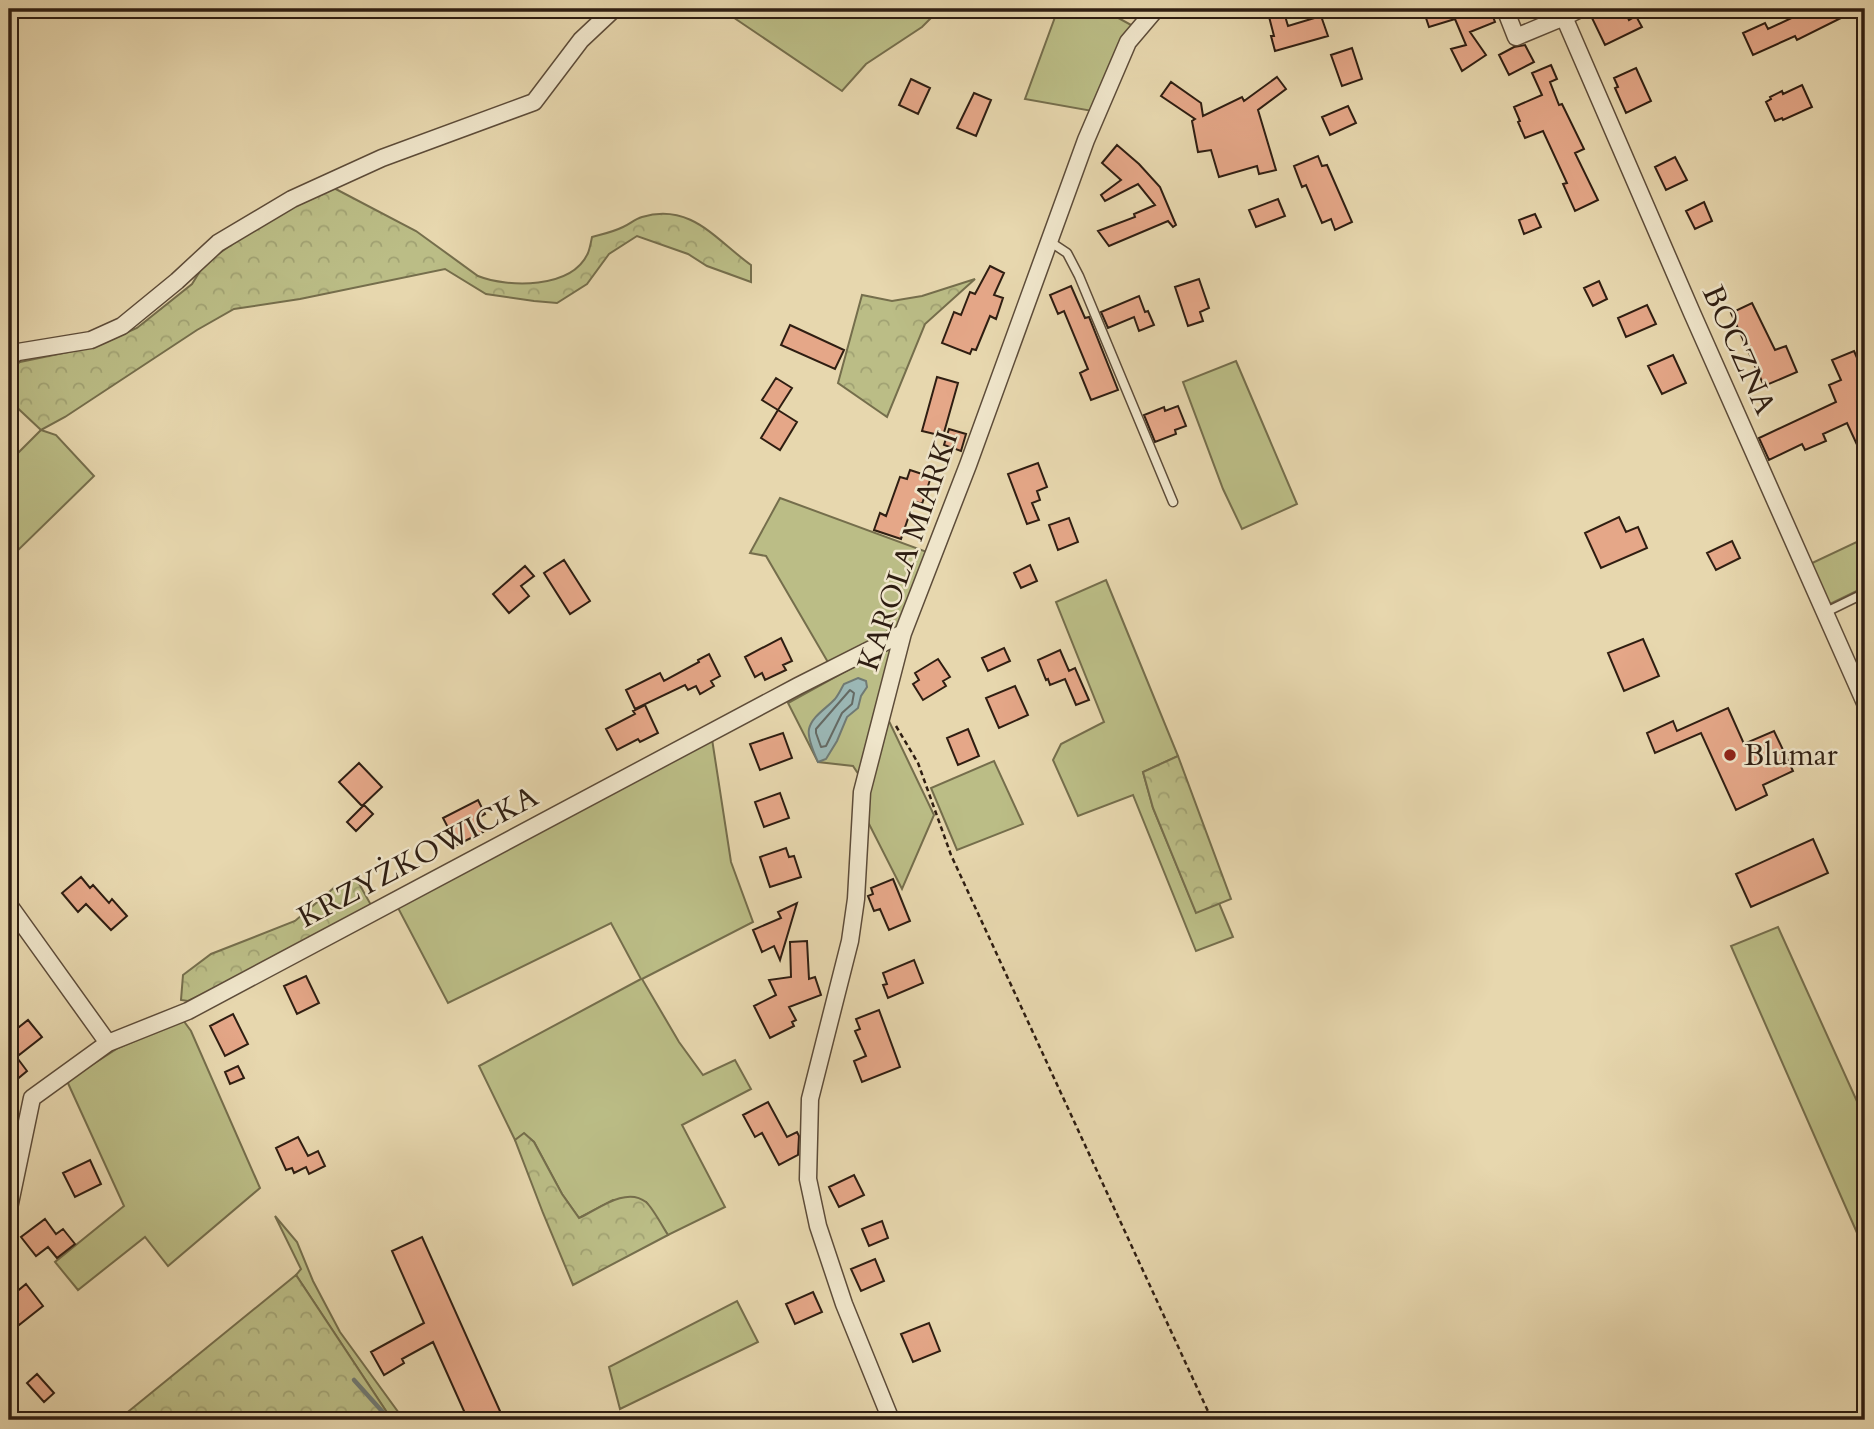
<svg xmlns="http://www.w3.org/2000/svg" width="1874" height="1429" viewBox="0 0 1874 1429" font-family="Cardo,serif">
  <defs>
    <pattern id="forest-crowns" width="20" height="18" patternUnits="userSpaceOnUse" patternTransform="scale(1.75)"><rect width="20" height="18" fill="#bbbd86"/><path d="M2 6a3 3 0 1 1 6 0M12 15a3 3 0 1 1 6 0" fill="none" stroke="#a1a273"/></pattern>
  </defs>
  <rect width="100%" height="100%" fill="#e7d7ae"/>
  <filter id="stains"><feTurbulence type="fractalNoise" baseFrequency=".00286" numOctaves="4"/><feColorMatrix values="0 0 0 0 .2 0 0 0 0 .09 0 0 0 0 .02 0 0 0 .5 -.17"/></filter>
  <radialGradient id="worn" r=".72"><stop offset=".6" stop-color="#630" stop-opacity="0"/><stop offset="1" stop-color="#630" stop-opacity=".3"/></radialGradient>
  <path fill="#bbbd86" stroke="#756e4c" stroke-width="2" d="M721 9H940L922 27 866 64 842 91Z
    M1058 9H1102L1133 26 1092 111 1025 99Z
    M1236 361 1297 504 1242 529 1223 489 1183 382Z
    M41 430 56 435 94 476 9 559V462Z
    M780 498 927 552 898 630 829 664 766 556 750 553Z
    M1865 538V587L1828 605 1810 564Z
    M1106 580 1178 756 1143 772 1153 808 1196 912 1219 903 1233 937 1196 951 1133 795 1078 816 1053 760 1061 744 1104 722 1056 602Z
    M893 645 859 775 853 766 818 762 788 703Z
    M887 717 934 815 902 889 868 822 867 791Z
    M712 739 731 862 753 922 642 979 679 1042 703 1075 735 1060 751 1089 682 1125 725 1207 668 1235 646 1202 613 1200 579 1218 562 1194 534 1142 524 1134 515 1140 479 1066 641 979 611 923 448 1003 397 906Z
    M994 761 1023 824 957 850 931 788Z
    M1778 927 1865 1119V1251L1731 946Z
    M183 1020 191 1031 260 1188 168 1266 145 1237 78 1290 55 1262 124 1206 67 1081 118 1048Z
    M275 1216 297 1242 313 1281 340 1332 404 1420H392L296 1275 301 1269Z
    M737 1301 758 1342 620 1409 609 1367Z"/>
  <path fill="url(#forest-crowns)" stroke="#756e4c" stroke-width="2" d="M330 186 416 231 478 276C508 288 572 289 588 253 590 248 591 242 592 237 603 234 613 232 623 227 630 224 635 219 642 217 691 202 717 241 751 265V282L707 266 688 254 637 236 609 254 587 284 557 303 534 301 486 294 445 269 300 299 234 309 197 330 65 417 41 430 9 400V370L20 362 97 346 137 328 192 284 205 263 250 232Z
    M975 279 925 324 887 417 838 383 862 295 892 301 922 296Z
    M1178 756 1231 899 1196 913 1153 808 1143 772Z
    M357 880 371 905 224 984 188 1001 181 1000 183 975 211 954 295 921 335 887Z
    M524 1133 534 1142 562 1194 579 1218C597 1210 626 1186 646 1202 652 1207 663 1227 668 1235L573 1285 543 1213 515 1140Z
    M296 1275 392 1420H118Z"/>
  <path fill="#9bb7b5" stroke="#707a74" stroke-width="2" d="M858 678 866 681 867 687 861 696 858 708 847 717 837 741 826 759 818 762C814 753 807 738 809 729 812 716 827 708 835 699 839 694 841 689 844 684Z"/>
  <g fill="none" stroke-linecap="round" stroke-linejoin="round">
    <path stroke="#656a64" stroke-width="2" d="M850 690 854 693 852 704 842 713 826 746 821 747 816 733V729Z"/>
    <path stroke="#707a74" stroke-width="4.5" d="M354 1380 390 1420"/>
  </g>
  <path fill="#e5a788" stroke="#2f1e12" stroke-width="2" d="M1267 9H1283L1288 26 1321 16 1328 36 1275 51 1271 36H1274Z
    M1423 9H1490L1495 22 1470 32 1486 55 1462 71 1451 49 1466 45 1455 19 1429 27Z
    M1610 9H1624L1629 20 1636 16 1642 27 1605 45 1592 18Z
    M1795 9H1837L1841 18 1797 40 1795 36 1753 55 1743 33 1765 23 1768 29 1798 15Z
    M1525 45 1534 62 1509 75 1499 55 1514 47Z
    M1352 48 1362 79 1342 86 1331 55Z
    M1551 65 1557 79 1550 82 1559 105 1562 104 1584 149 1575 153 1598 200 1575 211 1563 184 1567 183 1543 131 1525 138 1518 122 1520 121 1514 107 1542 95 1532 73Z
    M1636 68 1651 101 1626 113 1615 88 1618 87 1614 78Z
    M1277 77 1286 89 1258 110 1276 170 1259 174 1257 166 1219 177 1211 150 1198 152 1192 121 1195 119 1161 96 1171 82 1201 103 1203 116 1242 97 1244 101Z
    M911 79 930 88 918 114 899 105Z
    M1802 85 1812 107 1783 120 1782 118 1775 121 1766 102 1771 99 1770 97 1782 91 1783 94Z
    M974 93 991 100 976 136 957 128Z
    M1348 106 1356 123 1330 135 1322 117Z
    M1117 145 1139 164 1160 187 1176 225 1173 227 1168 221 1109 246 1098 231 1135 217 1134 214 1155 205 1138 184 1105 201 1101 195 1121 180 1102 163Z
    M1318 156 1322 166 1327 165 1352 222 1335 230 1331 219 1322 223 1306 185 1302 187 1294 166Z
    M1675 157 1687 180 1666 190 1655 167Z
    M1278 199 1285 216 1256 227 1249 210Z
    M1704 202 1712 221 1695 229 1686 211Z
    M1535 214 1541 227 1524 234 1519 220Z
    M990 266 1004 273 994 295 1003 298 996 319 990 316 976 350 972 349 970 354 942 343 954 312 961 315 970 292 975 294Z
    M1199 279 1209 308 1200 312 1203 321 1188 326 1175 287Z
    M1599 281 1607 299 1593 306 1584 288Z
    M1071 286 1085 318 1089 317 1118 390 1091 400 1080 373 1088 369 1064 311 1058 314 1050 295Z
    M1139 296 1145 312 1148 311 1154 325 1139 331 1134 317 1108 328 1101 312Z
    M1752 303 1775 350 1786 346 1797 372 1764 386 1731 313Z
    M1647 305 1656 324 1626 337 1618 318Z
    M790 325 844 350 835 369 781 345Z
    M1854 351 1865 376V462L1847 423 1823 434 1826 441 1805 450 1802 444 1769 460 1759 438 1836 402 1829 385 1841 380 1832 360Z
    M1673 355 1686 383 1662 394 1648 366Z
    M937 377 958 383 943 436 922 431Z
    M776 378 792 388 778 410 762 400Z
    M1178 406 1186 426 1175 430 1176 434 1155 442 1144 415 1164 407 1165 411Z
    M778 410 797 422 780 450 761 438Z
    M949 429 966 434 961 451 944 445Z
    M1038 463 1047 487 1037 491 1040 500 1032 503 1039 520 1027 524 1008 474Z
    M910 470 931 477 922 504 914 501 901 539 874 530 880 513 886 516 900 477 907 479Z
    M1619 517 1626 532 1638 527 1647 548 1601 568 1585 533Z
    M1069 518 1078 542 1058 550 1049 525Z
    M1732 541 1740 558 1716 570 1707 553Z
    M564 560 590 601 570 614 544 573Z
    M1030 565 1037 581 1021 588 1014 573Z
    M525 566 534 576 521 586 529 596 509 613 493 594Z
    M781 638 792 661 783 665 786 670 765 680 762 673 755 677 745 657Z
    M1643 639 1659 676 1624 691 1608 653Z
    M1004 648 1010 661 988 671 982 658Z
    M1060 650 1069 671 1075 668 1089 700 1076 705 1065 679 1050 685 1048 679 1046 680 1038 660Z
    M709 654 720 676 711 681 714 686 700 694 696 686 688 690 685 685 635 709 626 690 660 673 664 681 699 662 698 660Z
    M938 659 950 677 943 681 946 686 923 700 913 684 919 680 915 673Z
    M1015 686 1028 715 999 728 986 698Z
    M645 705 658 733 640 742 638 739 617 750 606 729 635 714 633 711Z
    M1728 708 1744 744 1774 731 1793 771 1763 785 1767 795 1736 810 1701 733 1655 753 1647 733 1673 721 1677 731Z
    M968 729 979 756 958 765 947 738Z
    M783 733 792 758 760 770 750 744Z
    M359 763 382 787 362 806 339 782Z
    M780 793 789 818 764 827 755 802Z
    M478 800 485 814 476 819 483 832 457 845 443 818Z
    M364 805 373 814 356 831 347 822Z
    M1813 839 1828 873 1751 907 1736 874Z
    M786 848 789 857 794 856 801 877 770 887 760 857Z
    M81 877 90 888 93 885 109 903 112 899 127 916 111 930 86 904 78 912 62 893Z
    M893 879 910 921 889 930 880 909 874 911 868 896 873 894 871 888Z
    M797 903 780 960 774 946 762 952 753 930 781 918 778 912Z
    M807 941 809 979 815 977 821 995 789 1007 796 1020 792 1022 794 1026 770 1038 754 1006 776 995 769 980 791 977 790 942Z
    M914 960 923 983 888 998 883 985 887 984 883 973Z
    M306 976 319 1003 297 1014 284 986Z
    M879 1010 900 1067 862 1082 854 1061 866 1056 855 1031 860 1029 856 1019Z
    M233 1014 248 1044 225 1056 210 1026Z
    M28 1020 42 1037 19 1055 9 1042V1035Z
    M18 1059 27 1071 9 1086V1067Z
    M238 1066 244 1078 230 1084 225 1072Z
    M768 1102 787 1137 797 1132 799 1136 798 1155 779 1165 762 1133 755 1137 743 1115Z
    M298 1137 308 1156 318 1151 325 1166 309 1174 306 1167 294 1173 292 1168 286 1170 276 1148Z
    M90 1160 101 1184 75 1197 63 1173Z
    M854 1175 864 1195 839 1207 829 1187Z
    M45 1219 56 1234 63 1229 75 1244 57 1258 48 1247 36 1256 21 1237Z
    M882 1221 888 1238 869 1246 862 1229Z
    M422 1237 504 1420H468L433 1342 402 1359 404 1363 384 1375 371 1352 424 1323 392 1251Z
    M875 1259 884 1281 861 1291 851 1269Z
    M26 1284 43 1306 19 1325 9 1312V1298Z
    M813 1292 822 1312 795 1324 786 1304Z
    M929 1323 940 1351 913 1362 901 1334Z
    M37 1374 54 1393 44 1402 27 1383Z"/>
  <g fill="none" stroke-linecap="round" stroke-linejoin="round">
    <defs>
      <path id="lane" d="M1049 241 1067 253 1079 276 1173 502
        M1824 613 1865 593"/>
      <path id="street" d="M1505 9 1516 37 1564 17 1580 9
        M1564 17 1692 313 1865 703
        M9 357 18 352 91 340 122 326 177 281 218 243 292 199 382 158 534 102 581 40 614 9
        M9 905 108 1043 188 1011 798 686 903 633
        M9 1208 32 1098 108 1043
        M891 1420 844 1304 818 1226 808 1179 810 1099 850 941 856 899 862 792 903 633 968 465 1086 140 1128 42 1156 9"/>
    </defs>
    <use href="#lane" stroke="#5d4c39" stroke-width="11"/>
    <use href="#street" stroke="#5d4c39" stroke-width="19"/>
    <path stroke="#2f1e12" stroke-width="2.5" stroke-dasharray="5 3.5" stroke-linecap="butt" d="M896 726 918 763 951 855 1212 1420"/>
    <use href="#lane" stroke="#efe5ca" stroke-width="8"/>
    <use href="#street" stroke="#efe5ca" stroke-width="16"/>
  </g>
  <circle fill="#8f2418" stroke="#efe5ca" stroke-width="2.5" cx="1730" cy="755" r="7"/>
  <g text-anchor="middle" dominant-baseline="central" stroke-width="5" stroke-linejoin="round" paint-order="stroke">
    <g font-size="30" fill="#2f1e12" stroke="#efe5ca">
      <text transform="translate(1739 350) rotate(66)">BOCZNA</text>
      <text transform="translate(908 551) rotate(-71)">KAROLA MIARKI</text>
      <text transform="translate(418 857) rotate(-28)">KRZYŻKOWICKA</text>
    </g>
    <g font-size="30" fill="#2f1e12" stroke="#efe5ca" text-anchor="start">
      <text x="1744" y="755">Blumar</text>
    </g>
  </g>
  <rect width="1874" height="1429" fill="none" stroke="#e7d7ae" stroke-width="35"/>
  <rect x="10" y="10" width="1853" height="1408" fill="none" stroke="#2f1e12" stroke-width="3.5"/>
  <rect x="18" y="18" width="1839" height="1394" fill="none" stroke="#2f1e12" stroke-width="2"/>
  <rect width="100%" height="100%" filter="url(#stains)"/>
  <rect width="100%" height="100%" fill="url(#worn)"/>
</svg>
